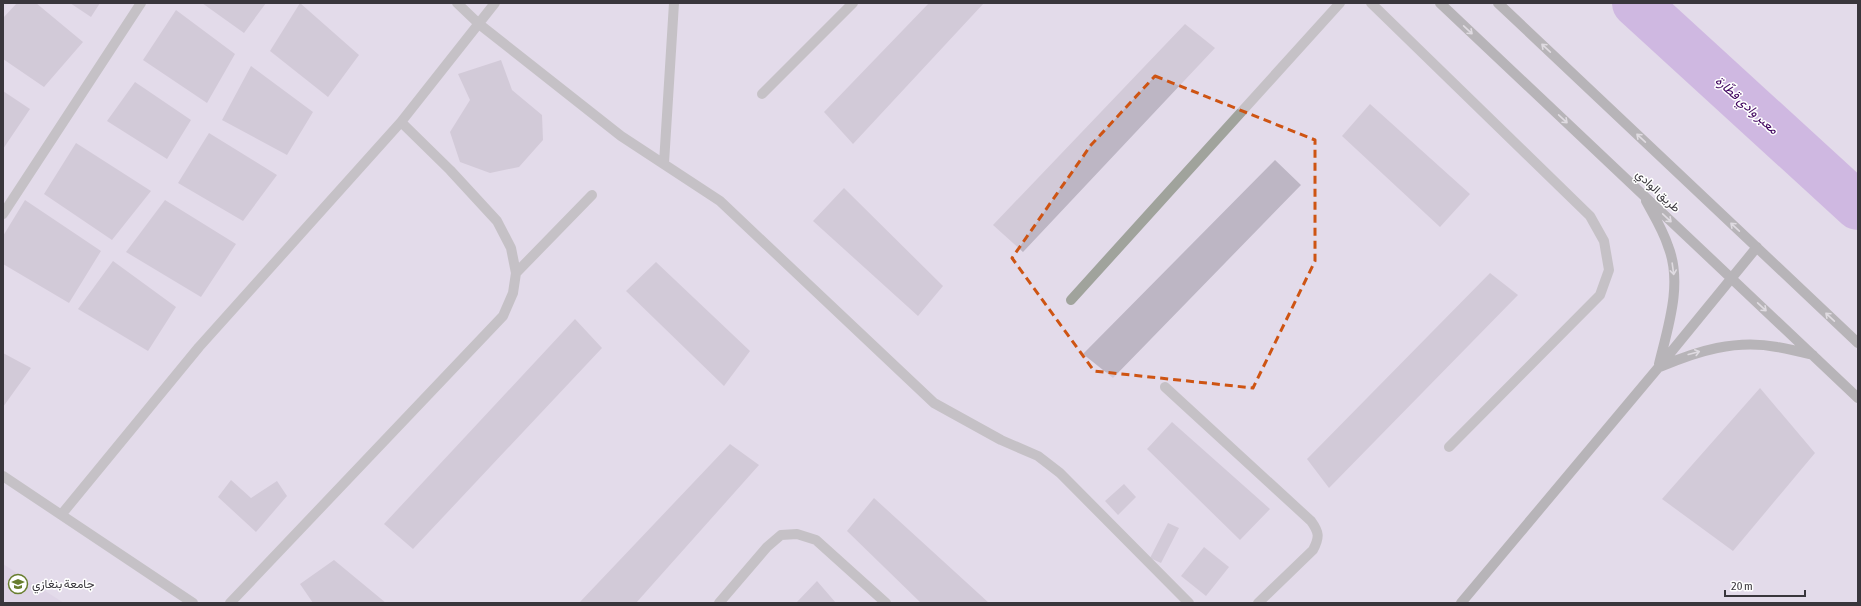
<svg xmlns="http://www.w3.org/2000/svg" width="1861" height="606" viewBox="0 0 1861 606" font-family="'Asap Condensed',Vazirmatn,sans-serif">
  <rect width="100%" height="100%" fill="#e3dbea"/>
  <path fill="#d8cde2" d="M3 564 64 603H3Z"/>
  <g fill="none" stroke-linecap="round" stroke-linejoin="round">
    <path stroke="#b78fd8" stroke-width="48" d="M1636 3 1858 206"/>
  </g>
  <path fill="#bdb6c4" d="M17 3H36L83 42 44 87 3 59V18Z
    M70 3H100L91 17Z
    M202 3H266L244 33Z
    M300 3 359 55 328 97 270 51Z
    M929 3H984L853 144 824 112Z
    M176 10 235 54 207 103 143 60Z
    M1185 24 1215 48 1023 252 993 225Z
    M501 60 512 90 542 115 543 140 519 167 490 173 460 162 450 132 470 100 458 74Z
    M251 66 313 112 287 155 222 120Z
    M135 82 191 120 167 159 107 121Z
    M3 91 30 109 3 149Z
    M1370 104 1470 194 1440 227 1342 136Z
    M209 133 277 175 243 221 178 183Z
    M76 143 151 191 112 240 44 194Z
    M1275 160 1301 185 1113 378 1083 354Z
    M844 188 943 286 918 316 813 221Z
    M25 200 101 251 69 303 3 264V236Z
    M165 200 236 244 201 297 126 252Z
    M113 261 176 307 148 351 78 309Z
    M656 262 750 351 724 386 626 291Z
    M1490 273 1518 295 1329 488 1307 459Z
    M575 319 602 348 413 549 384 524Z
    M3 353 31 368 3 407Z
    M1760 388 1815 453 1733 551 1662 499Z
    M1172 422 1270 509 1240 540 1147 449Z
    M730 444 759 465 636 603H579Z
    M231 480 251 498 277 481 287 496 256 532 218 497Z
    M1124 484 1136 497 1118 515 1105 501Z
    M874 498 989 603H921L847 531Z
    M1168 523 1179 528 1161 563 1150 558Z
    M1204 547 1229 567 1206 596 1181 576Z
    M334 560 386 603H313L300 584Z
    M817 581 836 603H796Z"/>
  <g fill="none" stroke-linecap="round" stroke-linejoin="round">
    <path stroke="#a0a39c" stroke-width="10" d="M457 3 479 24 621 136 720 201 934 403 1001 440 1038 456 1060 473 1189 603
      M1371 3 1590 216 1604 241 1609 270 1600 295 1449 447
      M762 94 853 3
      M664 163 674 3
      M3 214 141 3
      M516 273 592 195
      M1071 300 1340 3
      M1165 387 1311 521C1319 532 1320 537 1313 550L1258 603
      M3 476 193 603
      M61 515 199 347 401 122 495 3
      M230 603 503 316 513 293 516 273 511 248 497 221 450 170 401 122
      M719 603 767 547 781 535 797 534 816 540 886 603"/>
    <path stroke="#82867c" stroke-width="10" d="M1440 3 1858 398
      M1498 3 1858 343
      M1646 201C1654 216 1663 230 1668 246 1683 283 1668 327 1659 364
      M1660 367C1697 351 1736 339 1777 347 1789 349 1801 352 1813 355
      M1461 603 1658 368 1757 247"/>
  </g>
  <defs><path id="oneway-shaft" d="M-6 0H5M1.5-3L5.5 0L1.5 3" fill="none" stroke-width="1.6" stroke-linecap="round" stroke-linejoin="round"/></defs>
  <g stroke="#dadbd8">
    <use href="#oneway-shaft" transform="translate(1468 30) rotate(43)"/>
    <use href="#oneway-shaft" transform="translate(1546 48) rotate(-137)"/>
    <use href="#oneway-shaft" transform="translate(1563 119) rotate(43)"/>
    <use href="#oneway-shaft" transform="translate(1641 138) rotate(-137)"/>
    <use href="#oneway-shaft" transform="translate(1667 218) rotate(43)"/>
    <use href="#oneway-shaft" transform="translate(1735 227) rotate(-137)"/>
    <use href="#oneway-shaft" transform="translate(1673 269) rotate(82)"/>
    <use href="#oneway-shaft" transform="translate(1762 307) rotate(43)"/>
    <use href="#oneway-shaft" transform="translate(1830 317) rotate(-137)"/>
    <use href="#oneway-shaft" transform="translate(1694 353) rotate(-15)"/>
  </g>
  <path d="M0 0H1861V606H0ZM1155 76 1315 140V261L1253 388 1094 371 1012 258 1091 145Z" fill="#e3dbea" fill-opacity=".55" fill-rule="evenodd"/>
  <path fill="none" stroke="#ce5413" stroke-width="3" stroke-dasharray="8 5" stroke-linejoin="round" d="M1155 76 1315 140V261L1253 388 1094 371 1012 258 1091 145Z"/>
  <defs>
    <symbol id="university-ring" viewBox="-11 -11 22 22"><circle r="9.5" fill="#fff" stroke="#687e2f" stroke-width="1.5"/><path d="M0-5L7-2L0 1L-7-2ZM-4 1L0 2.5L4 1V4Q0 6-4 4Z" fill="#687e2f"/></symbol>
  </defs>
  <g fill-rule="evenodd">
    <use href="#university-ring" x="7" y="573" width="22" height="22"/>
  </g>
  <g text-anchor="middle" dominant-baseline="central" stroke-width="3" stroke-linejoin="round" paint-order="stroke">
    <g font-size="12" fill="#39363c" stroke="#fff">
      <text transform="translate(1658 191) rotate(43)">طريق الوادي</text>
    </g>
    <g font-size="12" fill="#39363c" stroke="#fff" text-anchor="start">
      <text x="32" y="584">جامعة بنغازي</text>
    </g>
    <g font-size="13" font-style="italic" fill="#3d015c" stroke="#fff">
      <text transform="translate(1747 105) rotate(42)">معبر وادي قطّارة</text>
    </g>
  </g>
  <rect width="1861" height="606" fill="none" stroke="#39363c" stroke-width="8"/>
  <path d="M1725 590v6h80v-6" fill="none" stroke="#39363c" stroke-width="2"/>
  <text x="1731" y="590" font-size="12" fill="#39363c" stroke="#ffffff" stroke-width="3" paint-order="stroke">20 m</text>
</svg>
